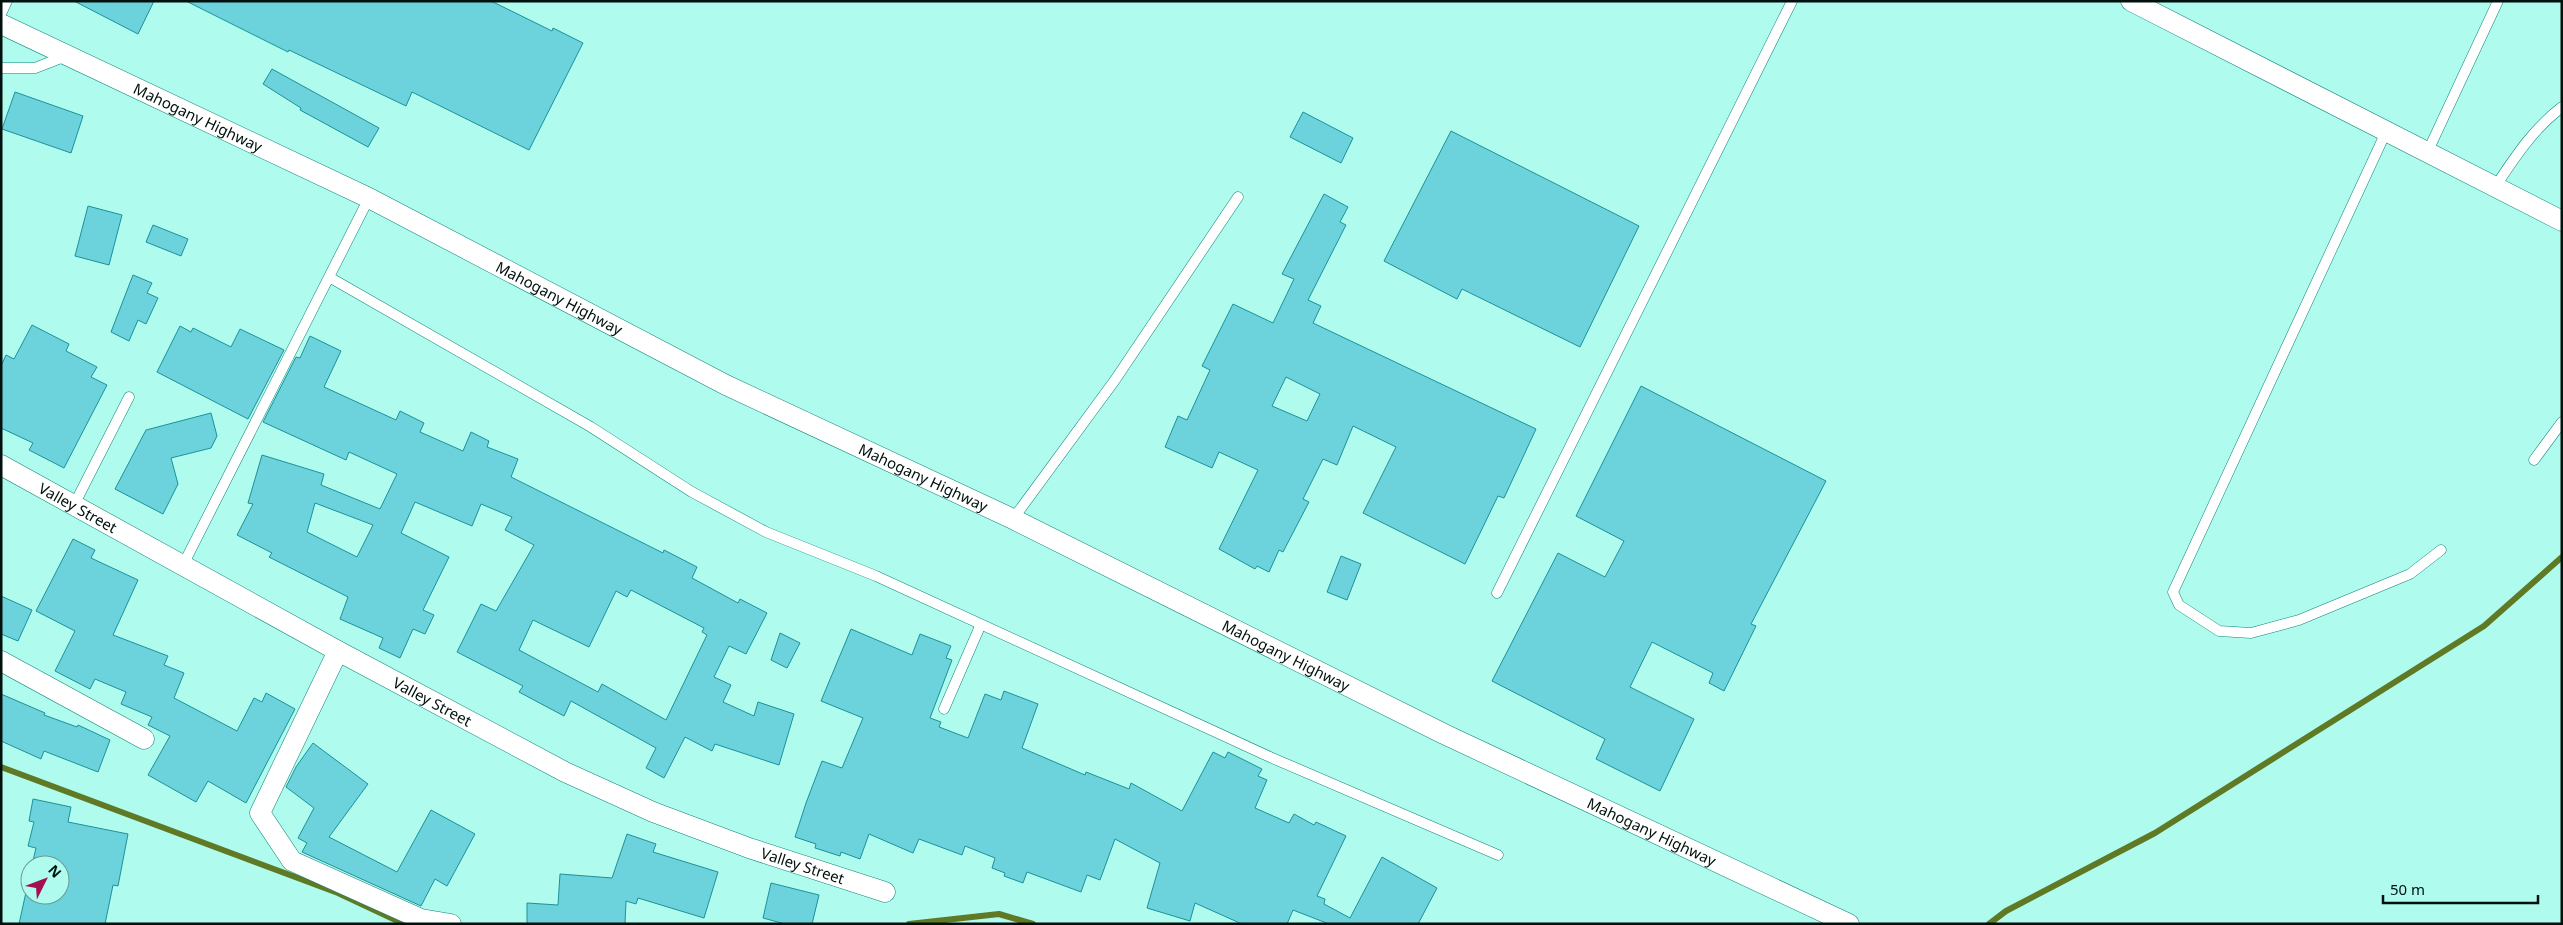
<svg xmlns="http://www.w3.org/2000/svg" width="2563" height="925" viewBox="0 0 2563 925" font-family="'Noto Sans',sans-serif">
  <rect width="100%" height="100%" fill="#affbee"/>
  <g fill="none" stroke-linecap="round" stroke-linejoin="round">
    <path stroke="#5f7924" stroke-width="6" d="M1 767 338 893 404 924
      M909 924 999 914 1033 924
      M1989 924 2006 911 2155 833 2484 626 2562 557"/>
  </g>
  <path fill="#6cd3dc" stroke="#1c919a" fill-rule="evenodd" d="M74 1H154L138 34Z
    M186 1H491L552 31 553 28 583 43 529 150 412 92 406 106 289 50 288 52Z
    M272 69 379 128 368 147 300 110 301 108 263 84Z
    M15 92 83 116 71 153 2 129Z
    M1303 112 1353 138 1341 163 1290 137Z
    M1451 131 1639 226 1580 347 1462 289 1457 299 1384 261Z
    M1324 194 1348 207 1340 222 1346 225 1308 300 1321 306 1313 323 1536 429 1504 498 1498 496 1465 564 1363 513 1396 447 1353 426 1337 465 1323 459 1303 499 1309 502 1283 552 1279 550 1269 572 1257 566 1255 569 1219 549 1258 470 1219 452 1212 468 1165 447 1178 416 1187 420 1210 370 1202 366 1233 304 1273 323 1294 279 1282 274ZM1286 377 1320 394 1307 421 1272 406Z
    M88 206 122 215 109 265 75 256Z
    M153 225 188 239 181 256 146 242Z
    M133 275 152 283 147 293 158 298 146 324 138 320 129 341 111 332Z
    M32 325 69 344 66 351 97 367 91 377 107 385 64 468 29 450 33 443 1 428V366L6 355 14 359Z
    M180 326 191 332 193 328 231 347 240 329 284 350 248 419 157 372Z
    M310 336 341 351 324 387 396 420 400 411 424 423 420 432 463 451 471 432 489 441 487 447 518 459 511 477 663 553 664 550 697 567 692 578 738 603 740 599 767 613 746 654 729 646 714 677 731 685 723 702 754 716 758 702 794 714 779 765 715 744 712 751 685 737 664 778 646 768 656 748 571 701 564 716 519 692 523 686 457 652 481 604 496 611 534 545 505 530 512 517 481 504 472 526 415 502 401 533 449 557 423 610 434 615 425 634 413 629 400 658 379 648 383 638 340 619 348 597 269 557 272 553 237 535 253 504 248 503 262 455 324 474 321 485 380 509 397 474 349 452 346 460 263 422 296 357 300 358ZM315 503 373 525 357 557 307 532ZM631 590 704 628 702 632 707 635 666 720 602 684 598 692 519 650 533 620 589 647 616 591 627 597Z
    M1641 386 1826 481 1751 624 1756 626 1724 691 1709 683 1713 673 1652 642 1630 687 1694 719 1660 791 1596 759 1605 739 1492 681 1558 553 1605 577 1624 541 1576 516Z
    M211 413 217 436 211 448 171 458 178 484 163 514 115 489 146 430Z
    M73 539 95 550 91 558 138 580 113 635 168 656 164 665 184 673 174 698 237 731 254 698 262 702 266 693 295 709 246 803 208 781 196 802 148 775 170 736 148 725 152 717 121 704 126 692 95 679 90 689 55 671 75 631 36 611Z
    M1341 556 1361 564 1347 600 1327 592Z
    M1 596 32 610 18 641 1 634Z
    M851 629 912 655 920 634 951 646 946 658 952 660 930 718 941 722 939 727 968 738 985 694 1001 700 1004 691 1038 704 1022 748 1085 775 1086 772 1129 789 1131 783 1182 811 1213 752 1225 758 1228 752 1262 769 1258 776 1267 780 1255 808 1289 823 1294 814 1314 825 1316 822 1346 836 1317 896 1325 899 1324 904 1350 918 1382 857 1437 888 1418 924H1329L1293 910 1287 924H1242L1195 903 1190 921 1147 908 1160 863 1115 839 1100 880 1087 875 1081 892 1027 872 1023 883 1004 876 1005 873 992 868 995 858 965 846 962 855 919 839 913 853 869 834 860 859 841 852 840 856 815 848 816 844 795 837 806 803 822 761 842 768 863 718 821 701Z
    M780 633 800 643 787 668 771 660Z
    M1 694 45 713 44 715 77 727 78 725 110 740 98 772 44 751 41 759 1 741Z
    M313 743 368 784 329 837 397 872 431 810 475 834 447 886 435 879 421 906 302 852 307 843 298 838 314 808 286 787 296 767Z
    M33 799 71 807 68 822 128 834 118 886 113 885 105 924H19L30 874V895H60V865H32L36 848 28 846 34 822 29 821Z
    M627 834 656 844 653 852 718 872 704 918 638 898 636 904 626 901 625 924H527V903L558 905 560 874 612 878Z
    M771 883 819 895 812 924H785L763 918Z"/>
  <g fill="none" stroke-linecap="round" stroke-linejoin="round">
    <defs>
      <path id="lane" d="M1 14 7 1
        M1 68H35L66 56
        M2386 132 2173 592 2179 605 2219 631 2251 633 2299 620 2410 574 2441 550
        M2427 153 2498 1
        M2495 187C2515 157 2533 129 2562 107
        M329 277 591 427 692 492 766 532 876 576 1270 757 1498 855
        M2534 460 2562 422
        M74 505 129 397
        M1013 519 1115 380 1238 197
        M183 565 369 198
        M1497 593 1792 1
        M944 709 981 624"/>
      <g id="street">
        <path d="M2131 1 2562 221"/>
        <path id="s1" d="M1 24 369 198 726 385 1013 519 1444 734 1849 924"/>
        <path id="s2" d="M1 465 338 651 565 772 653 812 749 848 885 892"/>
        <path d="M338 651 260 813 292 861 421 919 451 924"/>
        <path d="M1 661 144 739"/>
      </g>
    </defs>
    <use href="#lane" stroke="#0f8679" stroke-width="11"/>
    <use href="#street" stroke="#0f8679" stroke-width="21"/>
    <use href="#lane" stroke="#fff" stroke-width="10"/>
    <use href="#street" stroke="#fff" stroke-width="20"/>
  </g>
  <g text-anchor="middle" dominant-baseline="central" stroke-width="4.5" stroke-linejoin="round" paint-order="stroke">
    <g font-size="15" fill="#00110e" stroke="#affbee">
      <text stroke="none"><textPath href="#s1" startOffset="218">Mahogany Highway</textPath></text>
      <text stroke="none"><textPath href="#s1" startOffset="622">Mahogany Highway</textPath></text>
      <text stroke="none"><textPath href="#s1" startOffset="1028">Mahogany Highway</textPath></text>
      <text stroke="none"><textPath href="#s2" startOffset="88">Valley Street</textPath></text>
      <text stroke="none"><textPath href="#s1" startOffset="1432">Mahogany Highway</textPath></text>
      <text stroke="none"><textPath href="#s2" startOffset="492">Valley Street</textPath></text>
      <text stroke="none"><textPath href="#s1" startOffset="1838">Mahogany Highway</textPath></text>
      <text stroke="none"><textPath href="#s2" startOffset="898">Valley Street</textPath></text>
    </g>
  </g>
  <rect width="2563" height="925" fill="none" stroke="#00110e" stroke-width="5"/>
  <g transform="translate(45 880) rotate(48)"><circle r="24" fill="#affbee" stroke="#699d94"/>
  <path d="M0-4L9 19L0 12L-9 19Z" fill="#a31051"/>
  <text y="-8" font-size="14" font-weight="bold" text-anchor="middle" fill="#00110e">N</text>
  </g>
  <path d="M2383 895v8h155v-8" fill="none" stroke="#00110e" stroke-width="2.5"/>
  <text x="2390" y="895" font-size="15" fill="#00110e" stroke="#affbee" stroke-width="4" paint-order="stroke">50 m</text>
</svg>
